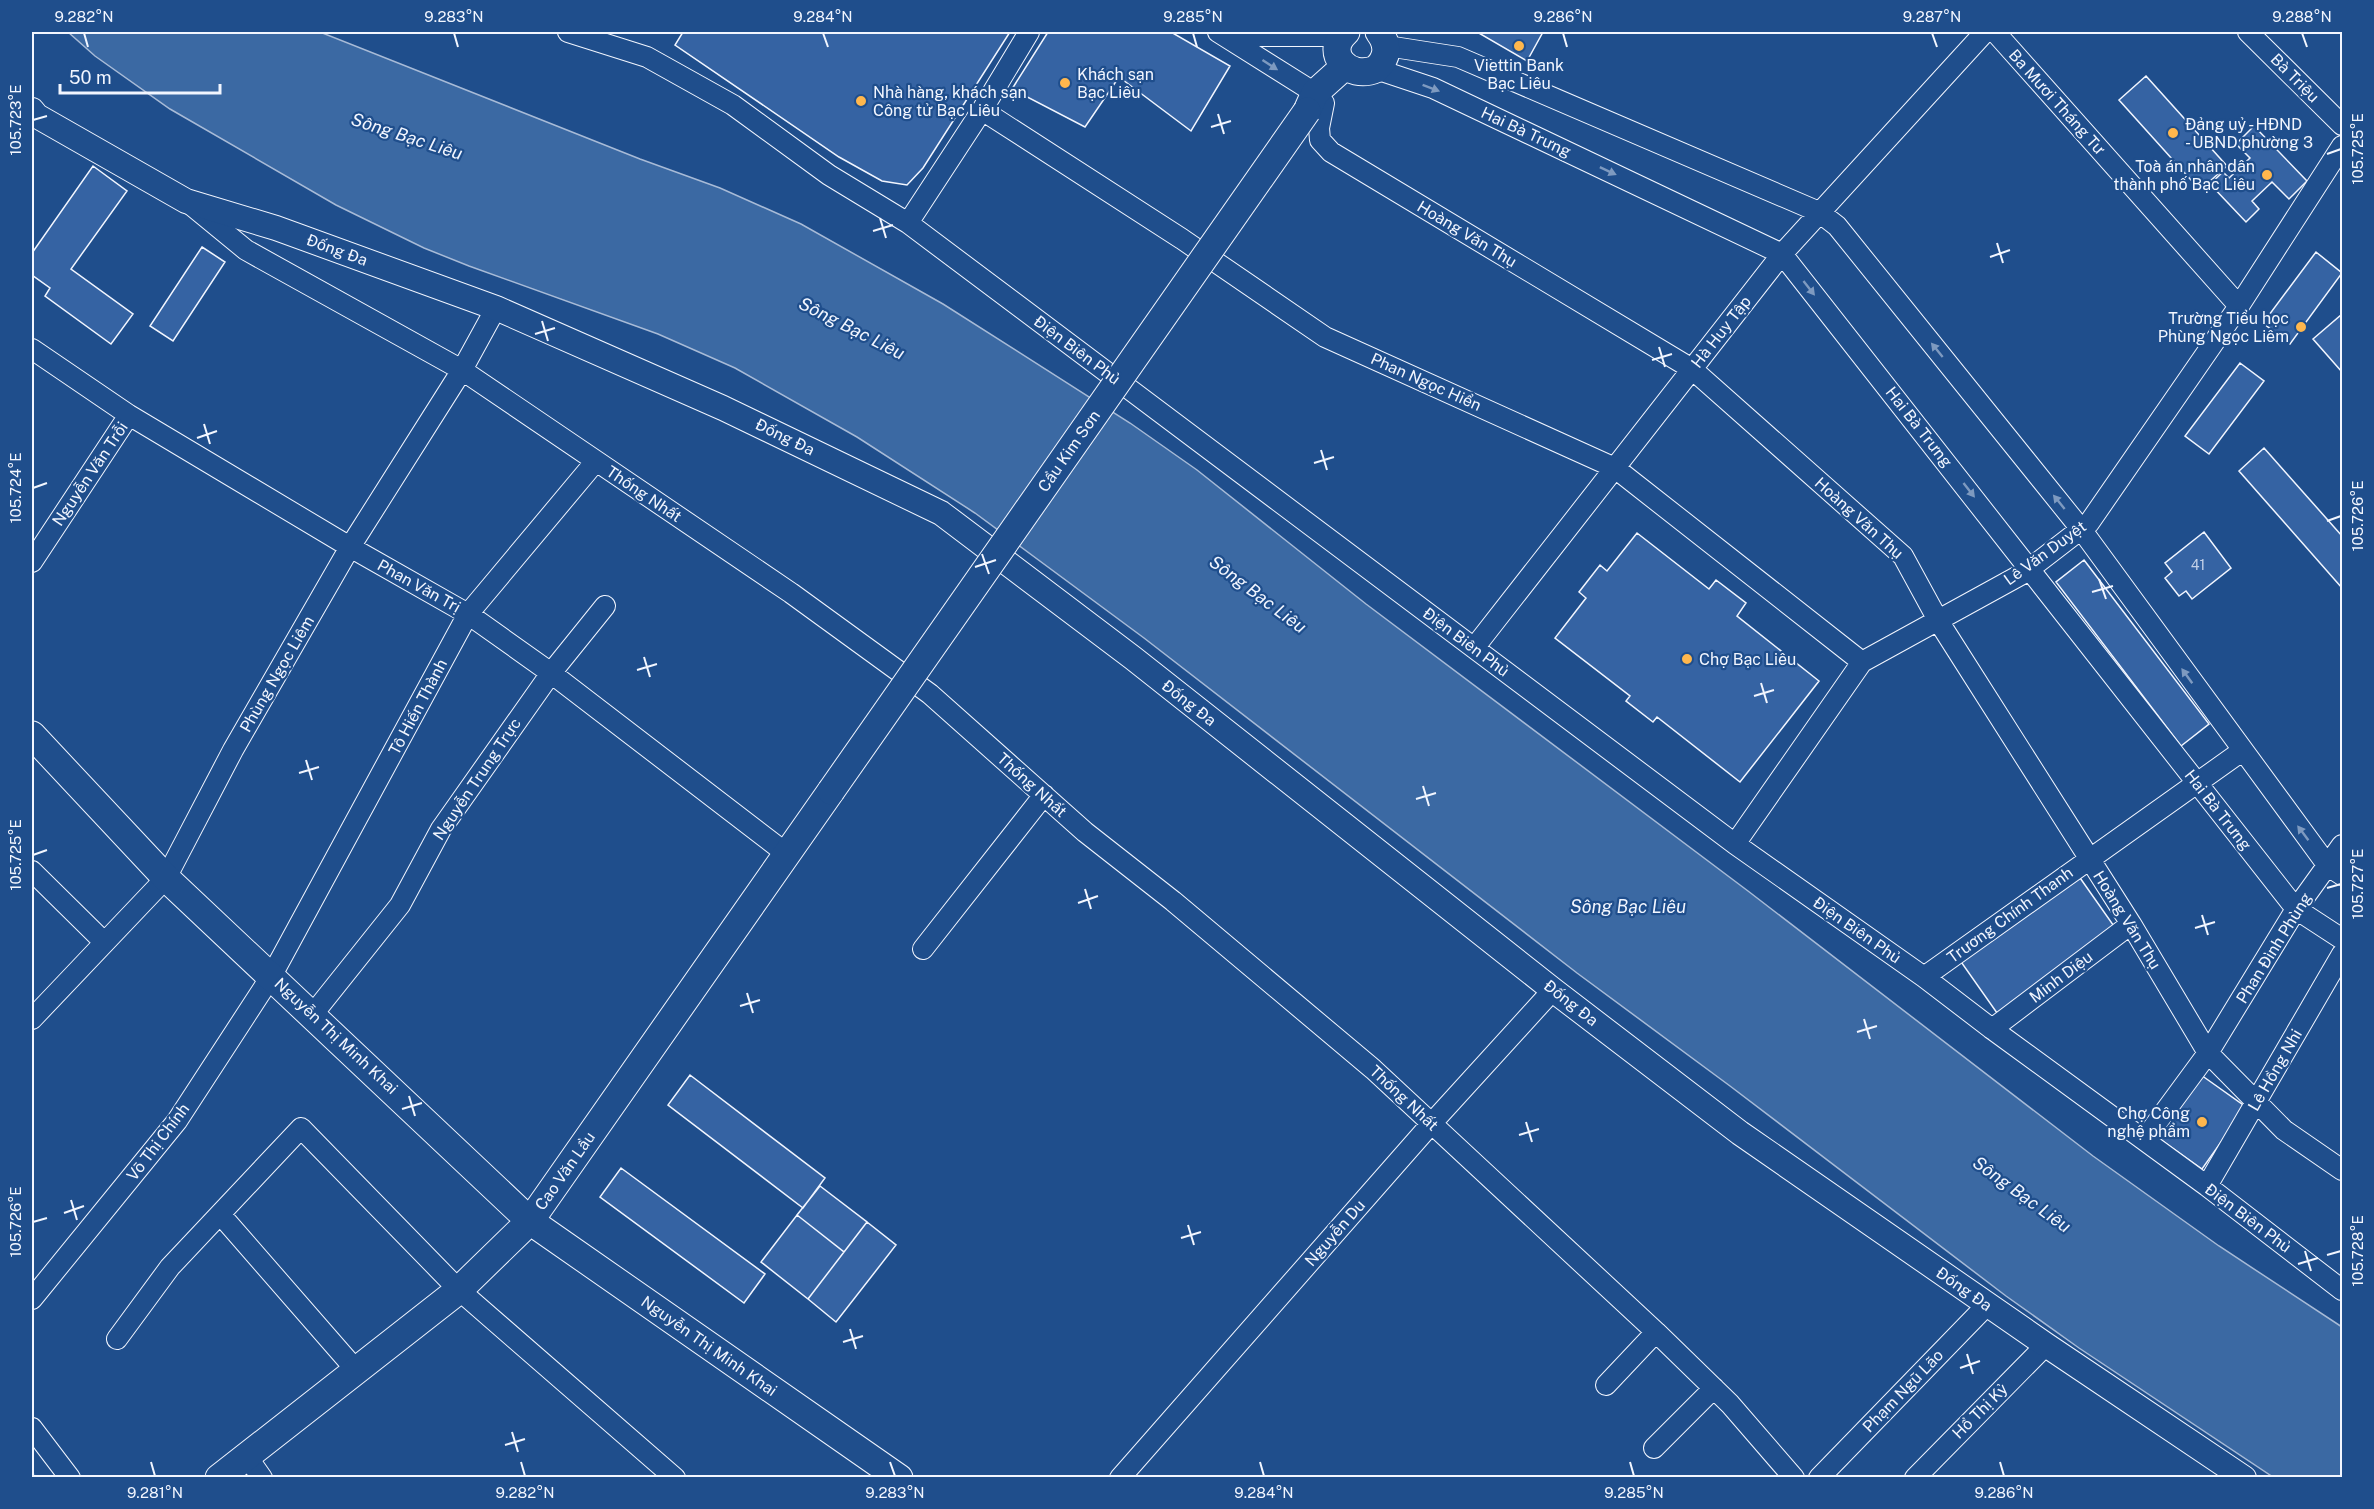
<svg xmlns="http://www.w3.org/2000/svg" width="2374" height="1509" viewBox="0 0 2374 1509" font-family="'Public Sans',sans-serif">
  <rect width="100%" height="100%" fill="#1f4e8c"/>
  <path fill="#3b69a3" stroke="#a8bbd7" stroke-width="1.5" d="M68 32H320L640 159 720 188 801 224 943 304 1130 423 1197 470 1366 604 1748 891 2093 1156 2219 1246 2342 1327V1477H2273L2079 1348 2006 1296 1730 1086 1577 973 1144 638 975 513 857 437 735 368 658 334 469 266 424 248 336 205 170 109 95 56Z"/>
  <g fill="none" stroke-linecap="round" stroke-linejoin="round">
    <path stroke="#3b69a3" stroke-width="7" d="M32 1476V1478"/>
  </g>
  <path fill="#3563a3" stroke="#f2f6ff" stroke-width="1.5" d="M683 32H1010L923 168 907 185 882 181 839 157 675 45Z
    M1048 32H1171L1230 66 1191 131 1119 77 1085 127 1012 89Z
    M1477 32H1543L1527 61Z
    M2146 76 2227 166 2200 190 2119 100Z
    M2254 126 2307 181 2289 199 2272 182 2252 201 2259 209 2246 222 2210 184 2223 172 2229 178 2250 158 2236 144Z
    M93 166 127 191 71 269 133 314 111 344 45 296 50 288 32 275V253Z
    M202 247 225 262 173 341 150 326Z
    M2316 252 2342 273 2290 344 2263 323Z
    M2341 315 2342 317V372L2313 339Z
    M2240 363 2264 381 2209 454 2185 436Z
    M2264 448 2342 536V588L2239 471Z
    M2204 532 2231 568 2192 599 2186 591 2179 596 2165 578 2172 572 2165 563Z
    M1637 533 1709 589 1716 580 1746 603 1737 616 1819 681 1740 782 1657 717 1653 722 1626 701 1630 696 1555 638 1586 598 1579 592 1600 565 1607 571Z
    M2084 560 2209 724 2181 746 2056 582Z
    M2078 875 2116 929 1997 1013 1959 959Z
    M690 1075 825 1178 803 1208 668 1105Z
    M2201 1075 2246 1107 2202 1169 2157 1137Z
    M621 1168 765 1274 744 1303 600 1197Z
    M820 1186 867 1222 844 1252 797 1215Z
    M797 1215 844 1252 808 1299 761 1262Z
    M867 1222 896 1245 836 1322 808 1299Z"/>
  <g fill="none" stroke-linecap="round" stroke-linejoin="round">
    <defs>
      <path id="minor" d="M568 32 647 57 733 105 829 175 908 223 1735 844 1924 977 1992 1029 2207 1186 2342 1290
        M1218 32 1315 93 1324 103 1319 128 1320 140 1331 152 1692 369 1903 556 1939 622 2131 924 2208 1053 2284 1130 2342 1170
        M1995 32 2239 306
        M2248 32 2342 125
        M1226 36H1341
        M1387 46 1458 57 1819 212 1837 226 2081 529 2328 866 2342 875
        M1376 69 1433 88 1782 254 2296 909 2342 939
        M982 110 1182 239 1325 337 1615 468 1862 662
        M190 204 246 250 462 370 791 593 930 694 1085 832 1173 901 1373 1069 1656 1332 1730 1404 1794 1478
        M908 223 982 110 1029 32
        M32 349 129 415 350 547 468 614 551 673 787 854
        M32 562 129 415
        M1474 648 1782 254 1985 32
        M1735 844 1862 662 2024 573 2089 523 2239 306 2342 146
        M32 871 103 941
        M923 949 1044 795
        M1924 977 2242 751
        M313 1014 400 905 441 829 551 673 605 606
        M32 1019 166 878 233 750 350 547 462 370 496 308
        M1992 1029 2131 924
        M2144 1140 2208 1053 2296 909 2342 845
        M2207 1186 2342 954
        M220 1214 356 1370
        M32 1299 177 1121 272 975 468 614 596 461
        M117 1339 170 1267 301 1128 459 1290 675 1478
        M1606 1385 1656 1332
        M32 1428 70 1478
        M1654 1448 1714 1388
        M246 1455 262 1478
        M1120 1478 1431 1124 1553 990
        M1819 1478 1987 1305
        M1915 1478 2046 1345"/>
      <path id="tertiary" d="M32 110 37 116 186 201 276 228 496 308 723 408 941 513 1133 658 1553 990 1740 1133 2046 1345 2244 1478"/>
      <path id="secondary" d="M1346 32C1323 52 1348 81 1376 69 1388 58 1389 45 1379 32
        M1307 111 1315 93 1345 66
        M32 735 166 878 530 1221 899 1478
        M219 1478 459 1290 530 1221 831 791"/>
    </defs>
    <use href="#minor" stroke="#f2f6ff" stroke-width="22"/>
    <use href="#tertiary" stroke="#f2f6ff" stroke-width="26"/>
    <use href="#secondary" stroke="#f2f6ff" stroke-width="29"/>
    <use href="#minor" stroke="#1f4e8c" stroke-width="20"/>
    <use href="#tertiary" stroke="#1f4e8c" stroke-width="24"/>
    <use href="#secondary" stroke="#1f4e8c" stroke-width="27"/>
    <defs>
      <path id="secondary-bridge" d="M831 791 1307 111"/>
    </defs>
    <use href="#secondary-bridge" stroke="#f2f6ff" stroke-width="29" stroke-linecap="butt"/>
    <use href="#secondary-bridge" stroke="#1f4e8c" stroke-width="27"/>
  </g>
  <defs><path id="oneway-solid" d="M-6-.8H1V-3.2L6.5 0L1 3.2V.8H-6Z" transform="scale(1.5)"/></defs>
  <g fill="#7e9ac0">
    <use href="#oneway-solid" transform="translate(1270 65) rotate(33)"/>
    <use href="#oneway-solid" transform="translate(1431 88) rotate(21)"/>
    <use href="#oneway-solid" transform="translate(1608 171) rotate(25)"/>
    <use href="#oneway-solid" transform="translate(1809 288) rotate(52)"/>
    <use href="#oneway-solid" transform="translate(1937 350) rotate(-129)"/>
    <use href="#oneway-solid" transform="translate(1969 490) rotate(52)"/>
    <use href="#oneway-solid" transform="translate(2059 502) rotate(-129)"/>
    <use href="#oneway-solid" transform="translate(2187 676) rotate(-126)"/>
    <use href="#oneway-solid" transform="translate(2303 833) rotate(-127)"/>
  </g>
  <path fill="none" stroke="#f2f6ff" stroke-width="2" d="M84 33 88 47M454 33 458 47M823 33 828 47M1193 33 1197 47M1563 33 1567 47M1932 33 1937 47M2302 33 2307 47M1218 114 1224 134M33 120 47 116M1211 127 1231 121M2327 154 2341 149M880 218 886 238M873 231 893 225M1997 243 2003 263M1990 257 2010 250M542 321 548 341M535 334 555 328M1659 347 1665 367M1652 360 1672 354M204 424 210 444M197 438 217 431M1321 450 1327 470M1314 463 1334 457M33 488 47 483M2327 521 2341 516M982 554 989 574M975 567 996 560M2099 579 2106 599M2092 592 2113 586M644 657 650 677M637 670 657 664M1761 683 1767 703M1754 696 1774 690M306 760 312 780M299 773 319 767M1423 786 1429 806M1416 799 1436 793M33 855 47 850M2327 888 2341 884M1085 889 1091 909M1078 903 1098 896M2202 915 2208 935M2195 928 2215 922M747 993 753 1013M740 1006 760 1000M1864 1019 1870 1039M1857 1032 1877 1026M409 1096 415 1116M402 1109 422 1103M1526 1122 1532 1142M1519 1135 1539 1129M71 1200 77 1220M64 1213 84 1206M33 1222 47 1218M1188 1225 1194 1245M1181 1238 1201 1232M2305 1251 2311 1271M2327 1255 2341 1251M2298 1264 2318 1258M850 1329 856 1349M843 1342 863 1336M1967 1354 1973 1374M1960 1368 1980 1361M512 1432 518 1452M505 1445 525 1439M151 1462 155 1476M521 1462 525 1476M890 1462 895 1476M1260 1462 1264 1476M1630 1462 1634 1476M2000 1462 2004 1476"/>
  <g fill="#ffb74d" stroke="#1f4e8c" stroke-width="2">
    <circle cx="1519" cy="46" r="6"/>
    <circle cx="1065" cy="83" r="6"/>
    <circle cx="861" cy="101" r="6"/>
    <circle cx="2173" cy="133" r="6"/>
    <circle cx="2267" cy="175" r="6"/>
    <circle cx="2301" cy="327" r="6"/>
    <circle cx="1687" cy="659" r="6"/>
    <circle cx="2202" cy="1122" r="6"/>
  </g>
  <g text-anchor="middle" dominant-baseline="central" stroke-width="4.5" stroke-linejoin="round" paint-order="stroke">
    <g font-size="14" fill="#c3d1e8">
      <text x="2198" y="565">41</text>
    </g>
    <g font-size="16" fill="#f2f6ff" stroke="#1f4e8c" text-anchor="start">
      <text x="1519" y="65" text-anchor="middle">Viettin Bank<tspan x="1519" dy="18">Bạc Liêu</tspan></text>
      <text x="1077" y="74">Khách sạn<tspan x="1077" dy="18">Bạc Liêu</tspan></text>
      <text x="873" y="92">Nhà hàng, khách sạn<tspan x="873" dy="18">Công tử Bạc Liêu</tspan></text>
      <text x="2185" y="124">Đảng uỷ - HĐND<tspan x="2185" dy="18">- UBND phường 3</tspan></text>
      <text x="2255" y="166" text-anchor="end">Toà án nhân dân<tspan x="2255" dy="18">thành phố Bạc Liêu</tspan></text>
      <text x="2289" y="318" text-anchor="end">Trường Tiểu học<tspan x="2289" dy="18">Phùng Ngọc Liêm</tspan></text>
      <text x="1699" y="659">Chợ Bạc Liêu</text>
      <text x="2190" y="1113" text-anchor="end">Chợ Công<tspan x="2190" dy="18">nghệ phẩm</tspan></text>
    </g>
    <g font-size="16" fill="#f2f6ff" stroke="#1f4e8c">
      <text transform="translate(2295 78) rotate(45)">Bà Triệu</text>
      <text transform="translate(2057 102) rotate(48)">Ba Mươi Tháng Tư</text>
      <text transform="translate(1526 132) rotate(25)">Hai Bà Trưng</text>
      <text transform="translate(1467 234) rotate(31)">Hoàng Văn Thụ</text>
      <text transform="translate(337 250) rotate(20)">Đống Đa</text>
      <text transform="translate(1721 332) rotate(-52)">Hà Huy Tập</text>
      <text transform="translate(1077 350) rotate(37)">Điện Biên Phủ</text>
      <text transform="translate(1426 382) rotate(24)">Phan Ngọc Hiển</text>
      <text transform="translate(1919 427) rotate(52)">Hai Bà Trưng</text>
      <text transform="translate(785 437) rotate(26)">Đống Đa</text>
      <text transform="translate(1069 451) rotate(-55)">Cầu Kim Sơn</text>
      <text transform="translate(90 474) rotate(-56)">Nguyễn Văn Trỗi</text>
      <text transform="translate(644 494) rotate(34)">Thống Nhất</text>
      <text transform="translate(1859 518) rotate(42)">Hoàng Văn Thụ</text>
      <text transform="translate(2045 553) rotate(-36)">Lê Văn Duyệt</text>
      <text transform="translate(419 586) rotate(29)">Phan Văn Trị</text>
      <text transform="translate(1466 642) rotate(37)">Điện Biên Phủ</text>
      <text transform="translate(277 674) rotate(-60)">Phùng Ngọc Liêm</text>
      <text transform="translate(1189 703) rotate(38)">Đống Đa</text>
      <text transform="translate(418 707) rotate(-62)">Tô Hiến Thành</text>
      <text transform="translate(477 779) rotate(-56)">Nguyễn Trung Trực</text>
      <text transform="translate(1032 785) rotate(42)">Thống Nhất</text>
      <text transform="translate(2218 810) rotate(52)">Hai Bà Trưng</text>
      <text transform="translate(2010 915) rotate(-36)">Trương Chính Thanh</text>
      <text transform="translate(2127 920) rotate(58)">Hoàng Văn Thụ</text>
      <text transform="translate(1857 930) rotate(35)">Điện Biên Phủ</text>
      <text transform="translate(2274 948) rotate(-58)">Phan Đình Phùng</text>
      <text transform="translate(2061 977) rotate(-37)">Minh Diệu</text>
      <text transform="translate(1571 1003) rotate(38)">Đống Đa</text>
      <text transform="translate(336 1036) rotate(43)">Nguyễn Thị Minh Khai</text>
      <text transform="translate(2275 1070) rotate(-60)">Lê Hồng Nhi</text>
      <text transform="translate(1404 1098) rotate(43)">Thống Nhất</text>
      <text transform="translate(158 1142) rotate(-53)">Võ Thị Chính</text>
      <text transform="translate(565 1171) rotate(-55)">Cao Văn Lầu</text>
      <text transform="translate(2248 1218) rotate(37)">Điện Biên Phủ</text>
      <text transform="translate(1335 1233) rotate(-49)">Nguyễn Du</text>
      <text transform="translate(1964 1289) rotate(35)">Đống Đa</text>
      <text transform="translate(709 1346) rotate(35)">Nguyễn Thị Minh Khai</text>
      <text transform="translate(1903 1391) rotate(-46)">Phạm Ngũ Lão</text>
      <text transform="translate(1980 1411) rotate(-45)">Hồ Thị Kỷ</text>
    </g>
    <g font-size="18" font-style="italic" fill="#f2f6ff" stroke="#1f4e8c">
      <text transform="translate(407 136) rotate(18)">Sông Bạc Liêu</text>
      <text transform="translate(852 328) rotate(27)">Sông Bạc Liêu</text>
      <text transform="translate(1258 594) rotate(37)">Sông Bạc Liêu</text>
      <text x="1628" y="906">Sông Bạc Liêu</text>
      <text transform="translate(2022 1194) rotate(36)">Sông Bạc Liêu</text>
    </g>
  </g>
  <rect width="2374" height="1509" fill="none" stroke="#1f4e8c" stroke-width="66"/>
  <path d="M60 84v9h160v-9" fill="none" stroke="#f2f6ff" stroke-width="3"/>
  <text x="69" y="84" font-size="18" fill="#f2f6ff" stroke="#1f4e8c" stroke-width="4.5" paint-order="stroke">50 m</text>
  <rect x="33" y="33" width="2308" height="1443" fill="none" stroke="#f2f6ff" stroke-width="2"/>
  <g font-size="15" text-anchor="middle" fill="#f2f6ff">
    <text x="84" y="22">9.282°N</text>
    <text x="454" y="22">9.283°N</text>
    <text x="823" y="22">9.284°N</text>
    <text x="1193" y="22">9.285°N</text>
    <text x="1563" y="22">9.286°N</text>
    <text x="1932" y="22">9.287°N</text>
    <text x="2302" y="22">9.288°N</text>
    <text transform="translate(16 120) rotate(-90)" y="5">105.723°E</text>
    <text transform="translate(2358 149) rotate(-90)" y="5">105.725°E</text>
    <text transform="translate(16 488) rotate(-90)" y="5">105.724°E</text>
    <text transform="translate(2358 516) rotate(-90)" y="5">105.726°E</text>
    <text transform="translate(16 855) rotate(-90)" y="5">105.725°E</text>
    <text transform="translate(2358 884) rotate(-90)" y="5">105.727°E</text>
    <text transform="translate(16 1222) rotate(-90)" y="5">105.726°E</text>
    <text transform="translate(2358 1251) rotate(-90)" y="5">105.728°E</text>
    <text x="155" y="1498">9.281°N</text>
    <text x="525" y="1498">9.282°N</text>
    <text x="895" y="1498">9.283°N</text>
    <text x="1264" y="1498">9.284°N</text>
    <text x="1634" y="1498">9.285°N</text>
    <text x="2004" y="1498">9.286°N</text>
  </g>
</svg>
